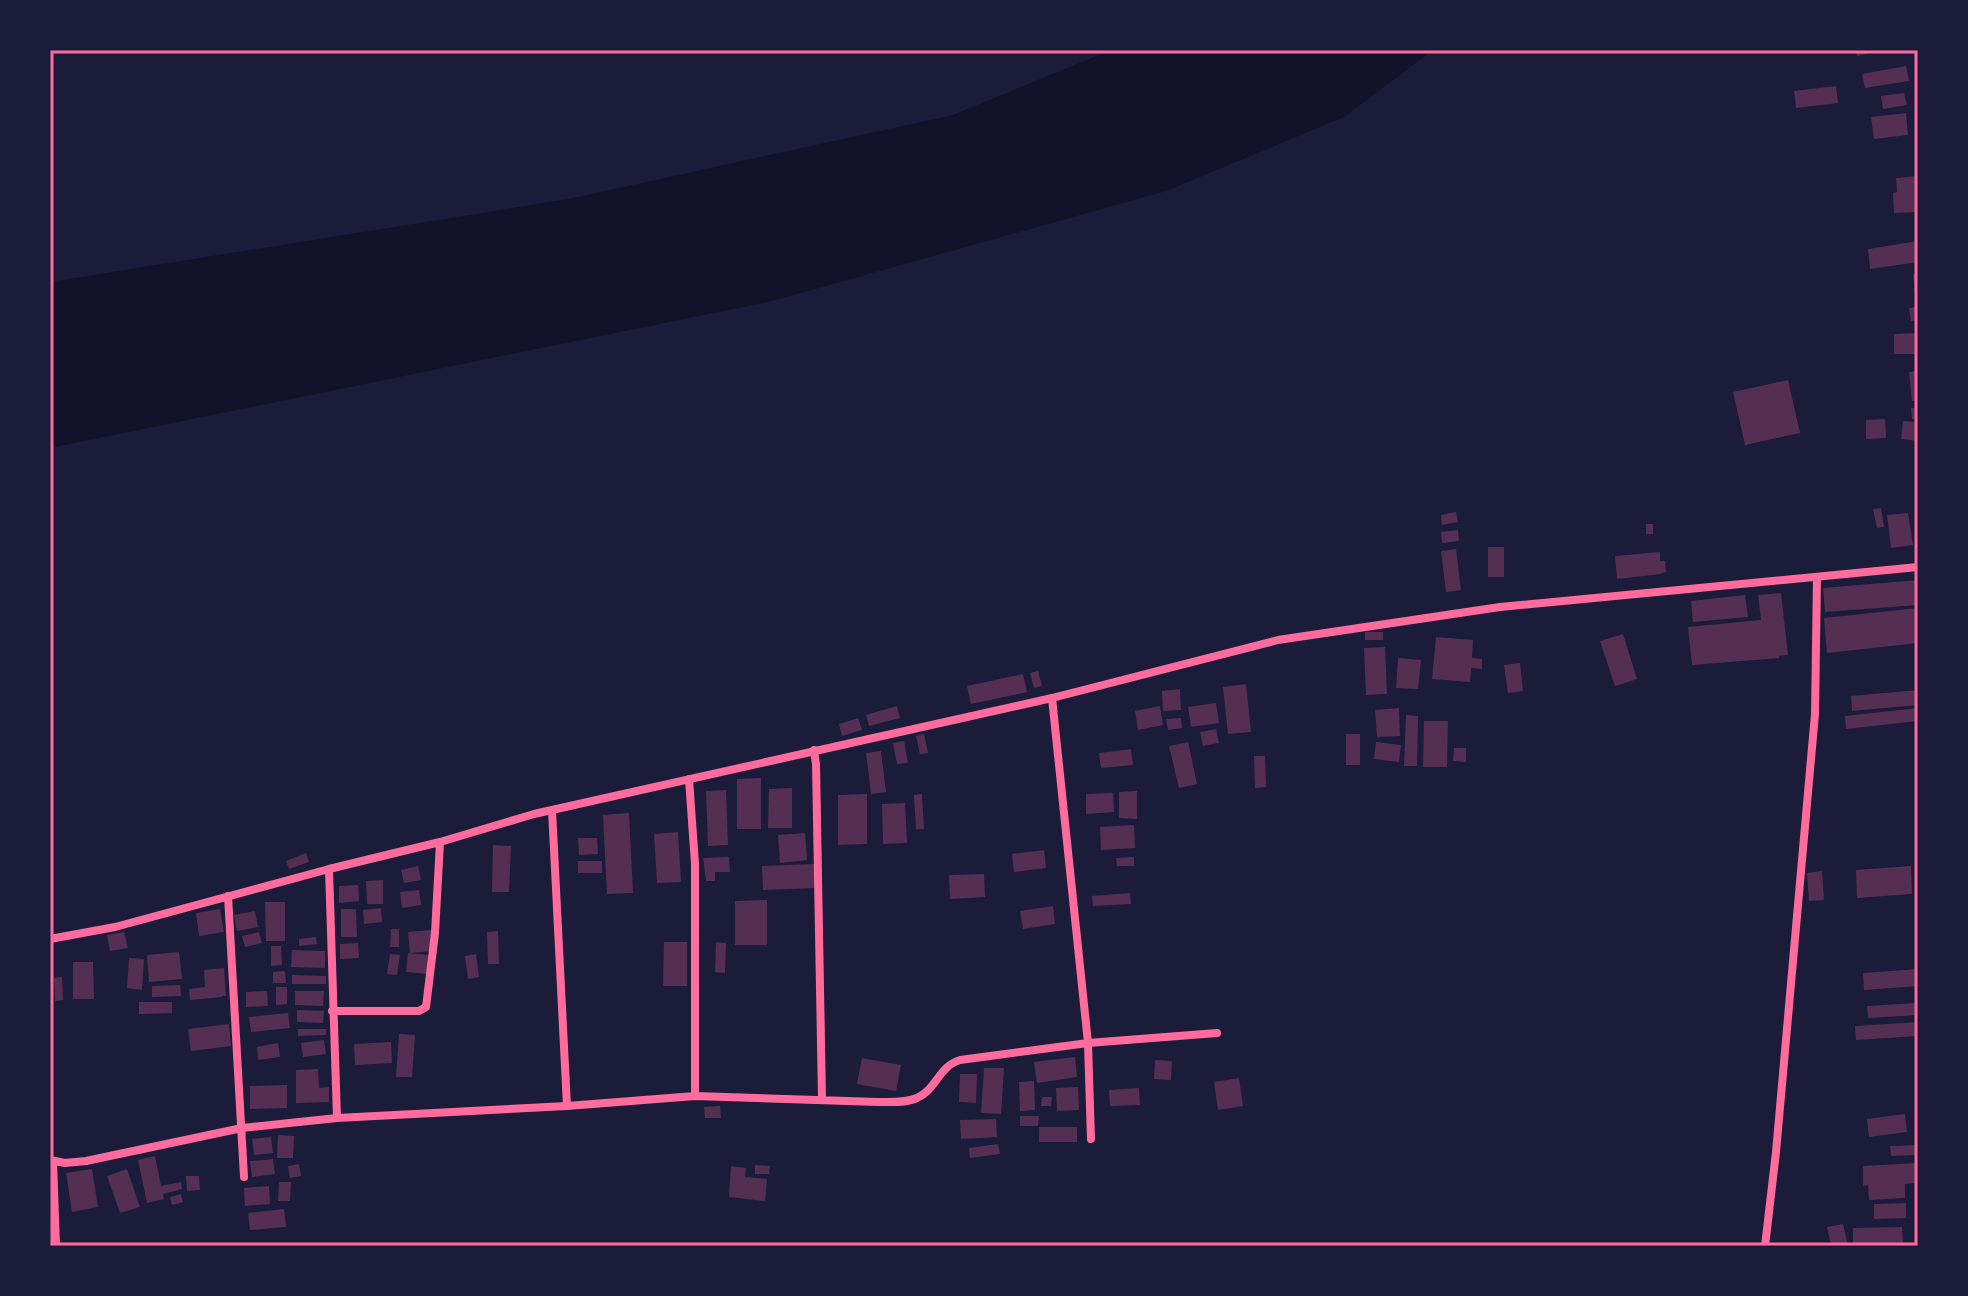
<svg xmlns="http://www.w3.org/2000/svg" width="1968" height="1296" viewBox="0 0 1968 1296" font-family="Commissioner,sans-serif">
  <rect width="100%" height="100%" fill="#1b1b3a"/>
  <path fill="#12122b" d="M1111 50H1433L1344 117 1166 191 772 301 50 448V282L569 199 953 115Z"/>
  <path fill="#542f53" d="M1855 50H1876L1877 51 1857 56Z
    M1906 66 1909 81 1865 88 1862 74Z
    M1836 86 1838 103 1796 108 1794 91Z
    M1904 93 1907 105 1883 109 1881 96Z
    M1906 113 1908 135 1874 139 1871 117Z
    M1918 176V212L1894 213 1893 193 1897 192 1896 178Z
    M1918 241V262L1870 269 1868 249Z
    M1918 273V296H1915L1913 274Z
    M1918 307V320L1911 321 1909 308Z
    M1916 333V354H1894V334Z
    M1918 371V400L1912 401 1909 372Z
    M1788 380 1800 433 1745 445 1733 392Z
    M1911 408H1918V419H1912Z
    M1885 419 1886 438 1866 439V420Z
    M1903 421 1918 422V441L1901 439Z
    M1881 508 1884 527 1877 528 1873 509Z
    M1456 512 1458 522 1442 525 1441 515Z
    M1908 513 1913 545 1891 548 1887 515Z
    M1646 524H1653V534H1646Z
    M1458 530 1459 541 1442 543 1441 532Z
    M1488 547H1504V577H1488Z
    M1456 549 1461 590 1446 592 1441 551Z
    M1660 552V561H1665L1666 572 1661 573V574L1617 579 1615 556Z
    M1918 580V605L1825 612 1823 588Z
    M1781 593 1788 655 1779 656V658L1692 665 1688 627 1761 620 1758 595Z
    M1745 595 1748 617 1693 622 1691 601Z
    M1918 608V643L1827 653 1824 618Z
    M1365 632H1383V640H1365Z
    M1623 634 1637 679 1615 686 1600 641Z
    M1436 637 1473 640 1472 658 1482 659V669L1471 668 1470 682 1432 679Z
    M1385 647 1387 694 1366 695 1364 648Z
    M1398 658 1421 660 1418 689 1396 688Z
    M1520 663 1523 691 1508 693 1504 665Z
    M1038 671 1042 686 1034 688 1030 673Z
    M1023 674 1027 692 971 704 967 686Z
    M1246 684 1251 732 1228 734 1223 687Z
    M1180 689 1181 710 1163 711 1162 691Z
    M1918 690V705L1852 711 1851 696Z
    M1216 703 1219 723 1191 727 1188 707Z
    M897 706 900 718 869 726 866 715Z
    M1160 706 1163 725 1138 730 1135 711Z
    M1399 708 1400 736 1377 737 1375 710Z
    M1918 708V721L1846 729 1845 716Z
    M1406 715 1418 716 1417 766H1404Z
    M858 718 862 730 842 736 839 724Z
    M1181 718 1182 728 1168 730 1166 719Z
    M1424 721H1448L1447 767H1423Z
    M1216 729 1219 743 1203 746 1200 732Z
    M924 734 928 753 920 754 916 736Z
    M1346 734H1360V765H1346Z
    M904 741 908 763 897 764 893 743Z
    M1188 742 1197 784 1179 788 1169 746Z
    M1376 742 1401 745 1399 762 1374 759Z
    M1454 748H1466V762L1453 761Z
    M1131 749 1133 765 1101 768 1099 753Z
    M881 751 886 792 871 794 866 753Z
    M1254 756H1265L1266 787 1255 788Z
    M761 778V829H737V779Z
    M792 788V828H768L769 789Z
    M726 790 728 845 708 846 706 791Z
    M1137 791V819L1119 818V792Z
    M1113 793 1114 812 1086 814V794Z
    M867 794V844L838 845V795Z
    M922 794 924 829H916L914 795Z
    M905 803 907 843 883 844 882 804Z
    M629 813 633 893 607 894 603 815Z
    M1134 825 1135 848 1101 850 1100 827Z
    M678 832 681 882 657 883 654 834Z
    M805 833 807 860 780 863 778 835Z
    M578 838H597L598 854 579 855Z
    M493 845 511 846 509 892H492Z
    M1044 850 1046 868 1014 872 1012 854Z
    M306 853 309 862 289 869 286 861Z
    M729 857 730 872H715V881H706L703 858Z
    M1134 857V866H1117L1116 858Z
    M578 861H602V873H578Z
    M814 864 815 888 763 890 762 866Z
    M418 866 421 880 404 883 401 870Z
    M1911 866 1912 894 1857 898 1856 870Z
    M1822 871 1824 900 1809 901 1807 873Z
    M984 874 985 897 950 899 949 875Z
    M383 880V904H367L366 881Z
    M358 885 359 901 339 903V886Z
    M419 890 421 905 402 908 400 892Z
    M1130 893 1131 904 1093 906 1092 896Z
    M767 900V945H735V901Z
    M265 902H285V941H266Z
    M1053 906 1055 924 1023 929 1020 911Z
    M381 908 382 922 364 924 363 910Z
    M220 909 224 932 199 936 196 913Z
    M341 909H356L357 937H341Z
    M255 911 258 927 237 931 234 915Z
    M391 929H399V947H390Z
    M431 930 433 951 410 953 408 932Z
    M498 931 499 964H488L487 932Z
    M124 932 128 948 110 951 107 935Z
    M259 932 262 943 245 947 242 936Z
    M316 937 317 944 299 946V939Z
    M664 942H687V986H663Z
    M716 942 726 943 725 973 715 972Z
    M358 943 359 958 340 959V944Z
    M271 946H281L282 965 271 966Z
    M292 950 325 951V968L291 967Z
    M179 952 182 979 149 982 147 955Z
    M408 953 429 955 427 974 406 972Z
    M390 954 400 955 397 975 387 974Z
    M476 954 479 977 468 979 465 956Z
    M129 958 144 959 142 990 127 988Z
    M73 962H93L94 999H73Z
    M224 968 226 996H222V997L190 1000 189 989 205 987 204 970Z
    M1918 969V986L1864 990 1863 973Z
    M285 971 286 983H273V972Z
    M292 975 326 976V984H292Z
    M62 977 63 1000 55 1001 54 978Z
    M180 985 181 996 152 997V986Z
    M276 987H287V1004L276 1005Z
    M267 991 268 1006 246 1007V992Z
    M295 991H324L323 1006 295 1005Z
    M139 1002H172V1013L139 1014Z
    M1918 1003V1015L1868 1018 1867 1006Z
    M297 1010 324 1011 323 1023 297 1022Z
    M288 1013 290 1028 251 1032 249 1017Z
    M1918 1022V1036L1856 1040 1855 1026Z
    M229 1024 231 1046 191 1051 188 1029Z
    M298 1029H326V1035L298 1036Z
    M399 1034 415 1035 412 1077H396Z
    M324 1040 326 1054 303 1057 301 1043Z
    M391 1042 392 1063 355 1065 354 1044Z
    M278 1043 280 1057 258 1060 257 1047Z
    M1075 1057 1077 1077 1037 1083 1034 1062Z
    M862 1058 901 1065 896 1091 857 1084Z
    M1155 1060 1172 1061 1171 1080 1154 1079Z
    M984 1068H1004L1001 1114 981 1113Z
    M318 1069 319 1088 329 1087V1102L296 1103V1070Z
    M960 1074H977L976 1103 959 1102Z
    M1239 1078 1243 1106 1218 1110 1214 1082Z
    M1034 1081 1035 1110 1020 1111 1019 1082Z
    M287 1085V1108L250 1109V1086Z
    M1078 1087 1079 1110 1057 1111 1056 1088Z
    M1139 1088 1140 1105 1110 1106 1109 1090Z
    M1042 1097H1052L1051 1106H1041Z
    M720 1106 721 1118H705L704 1107Z
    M1905 1114 1907 1132 1869 1137 1867 1119Z
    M1020 1116H1039L1038 1126H1020Z
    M996 1119 997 1137 961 1139 960 1120Z
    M1039 1127H1077V1142H1039Z
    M278 1135 294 1136 293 1158H277Z
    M271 1137 273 1153 254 1155 252 1139Z
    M998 1144 1000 1154 970 1158 969 1148Z
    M1918 1145V1155L1891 1156 1890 1146Z
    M155 1156 161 1186 181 1182 182 1189 163 1194 164 1199 147 1203 138 1160Z
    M273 1159 275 1174 252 1177 250 1161Z
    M1916 1163V1183L1905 1184V1198L1869 1200 1868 1185 1863 1186V1166Z
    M299 1164 301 1176 290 1178 288 1166Z
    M755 1165 770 1166 769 1174H755Z
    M731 1166 746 1168 745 1177 767 1179 765 1201 729 1197Z
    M92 1169 98 1207 72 1212 66 1173Z
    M127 1169 140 1207 120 1213 107 1176Z
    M186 1176H199L200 1190 187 1191Z
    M279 1182H291L290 1201H278Z
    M269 1186 270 1204 245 1206 244 1188Z
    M181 1194 183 1202 172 1205 170 1197Z
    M1906 1203V1218L1874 1219V1204Z
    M284 1209 286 1227 250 1230 248 1213Z
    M1843 1224 1848 1246H1831L1827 1227Z
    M1902 1227 1903 1246H1853V1228Z"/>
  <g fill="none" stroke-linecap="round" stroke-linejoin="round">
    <path stroke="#ff6b9d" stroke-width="8" d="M1052 698 1088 1043 1091 1139
      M814 750 816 764 822 1100
      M689 779 695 864V1096
      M552 810 567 1106
      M329 869 337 1118
      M228 896 244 1177
      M50 939 115 927 329 869 440 842 534 814 1052 698 1278 640 1500 607 1918 567
      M332 1011H419L426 1007 435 933 440 842
      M50 1160 65 1163 86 1161 242 1128 337 1118 567 1106 695 1096 878 1102C891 1102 906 1103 917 1098 936 1090 939 1066 960 1060L1088 1043 1217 1033
      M53 1161 56 1246
      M1765 1246 1776 1152 1815 714 1817 577"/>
  </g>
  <rect width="1968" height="1296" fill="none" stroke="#1b1b3a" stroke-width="104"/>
  <rect x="52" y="52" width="1864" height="1192" fill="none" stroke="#ff6b9d" stroke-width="3"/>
</svg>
